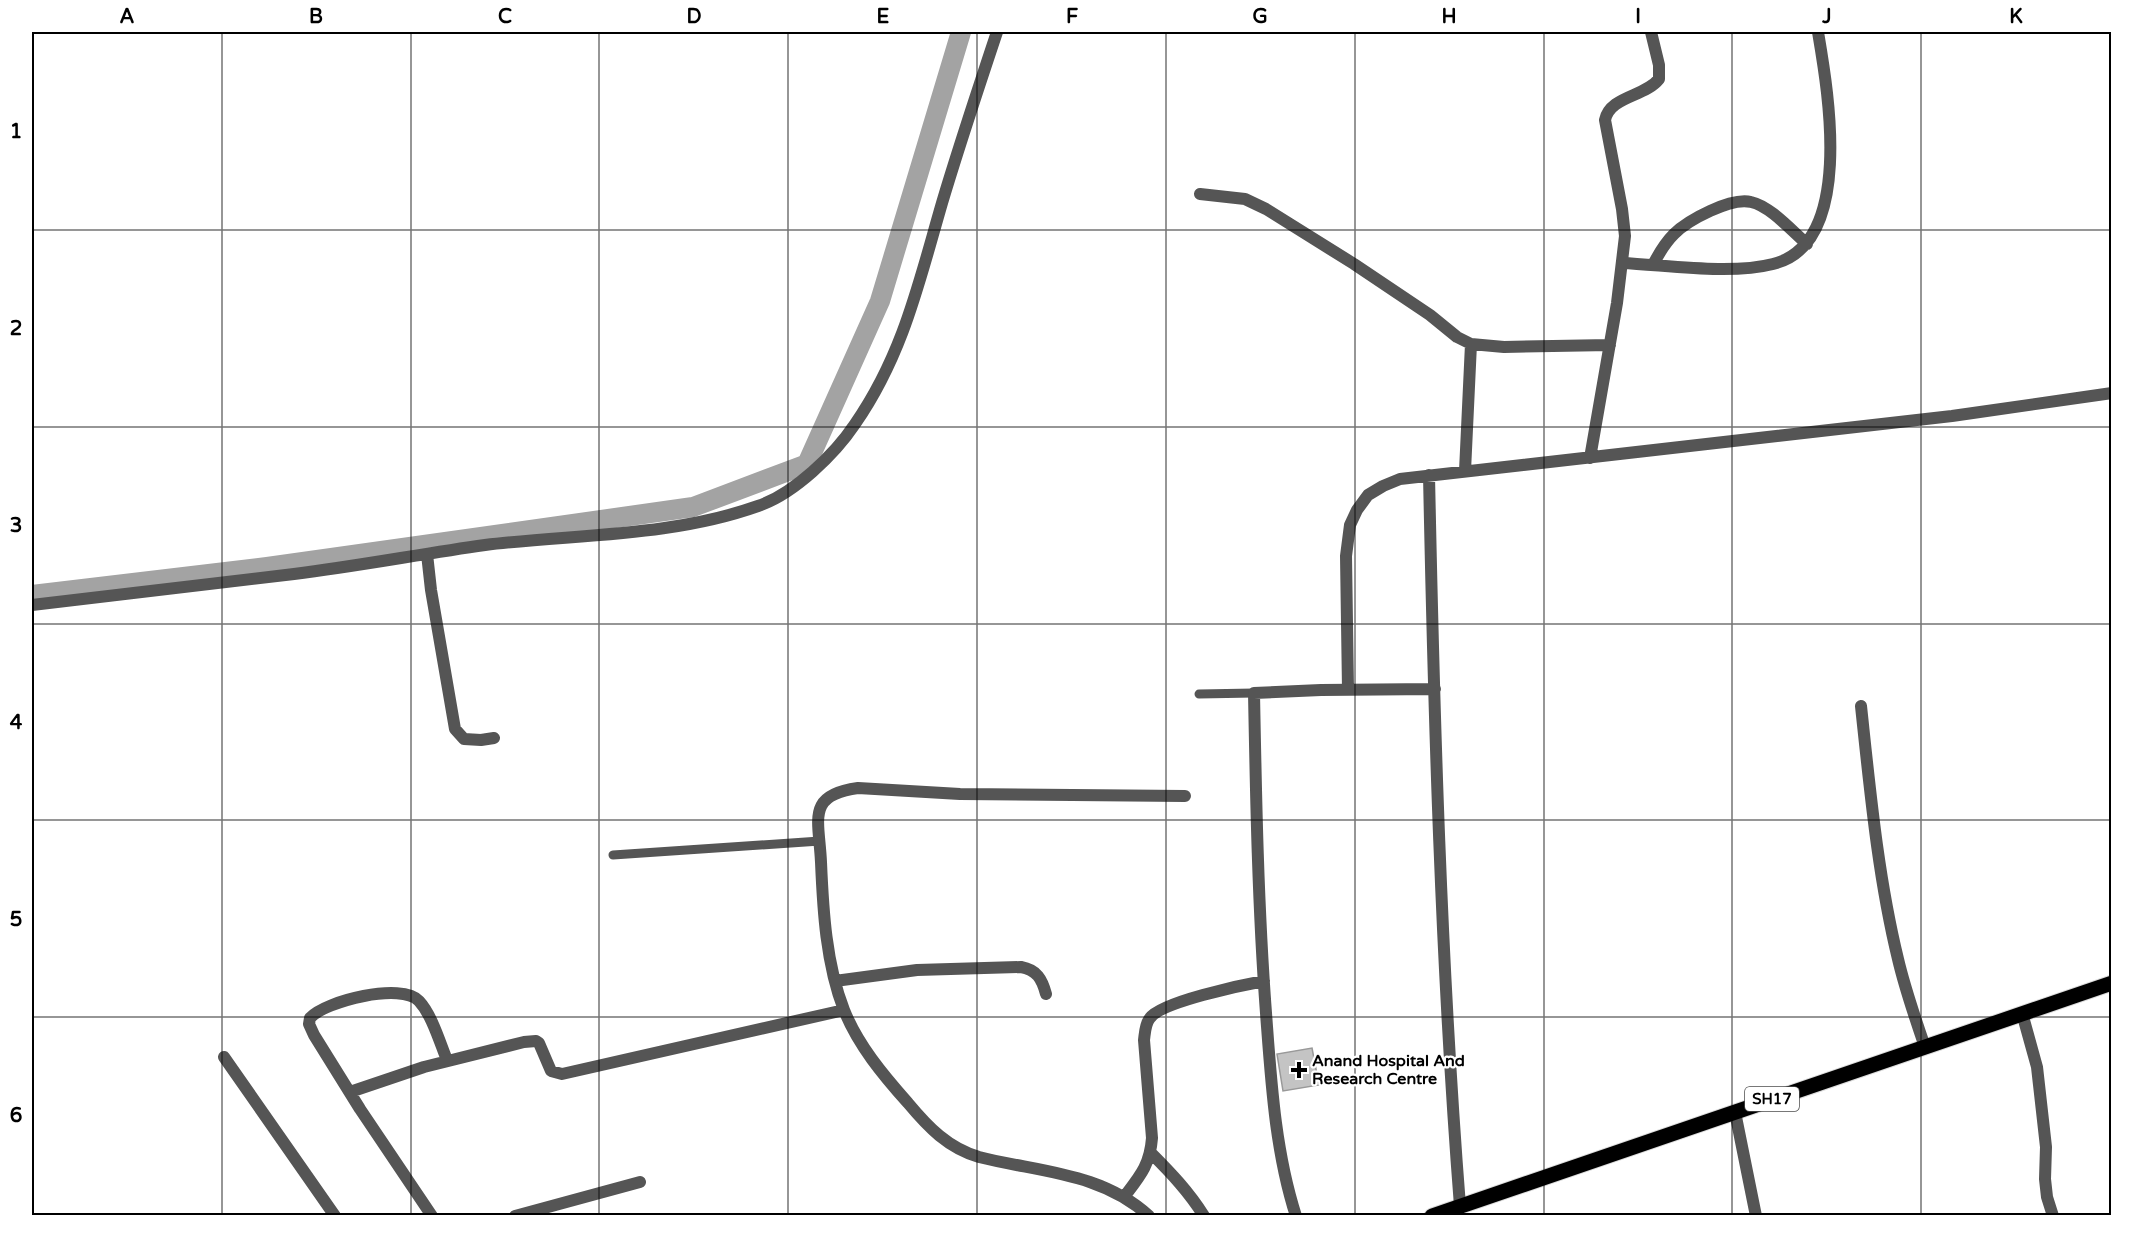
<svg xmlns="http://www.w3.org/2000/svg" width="2143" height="1247" viewBox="0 0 2143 1247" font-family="'Varela Round',sans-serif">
  <rect width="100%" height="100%" fill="#fff"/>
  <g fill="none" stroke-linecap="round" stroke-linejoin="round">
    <path stroke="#a3a3a3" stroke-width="20" d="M32 595 267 567 693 507 807 464 880 301 961 32"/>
  </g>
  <path fill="#c4c4c4" stroke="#999" stroke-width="1.5" d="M1312 1048 1319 1085 1283 1091 1277 1054Z"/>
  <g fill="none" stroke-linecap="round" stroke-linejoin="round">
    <defs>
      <path id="primary" d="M1432 1216 2112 983"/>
    </defs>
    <use href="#primary" stroke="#dbdbdb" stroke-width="17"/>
    <path stroke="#555" stroke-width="9" d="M1199 694 1254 693
      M613 855 820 841"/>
    <path stroke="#555" stroke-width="12" d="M1200 194 1245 199 1266 209 1354 264 1430 315 1457 337 1471 344 1504 347 1610 345
      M1622 263C1667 265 1730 275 1773 264 1855 244 1828 91 1818 32
      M1653 265C1659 253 1665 243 1674 234 1688 220 1731 197 1751 202 1770 206 1792 231 1807 244
      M1590 458 1617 303 1625 236 1622 209 1605 120C1610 96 1645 97 1659 79V65L1651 32
      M1465 471 1471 344
      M1429 475C1434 719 1441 963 1460 1206
      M427 554 431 590 455 729 464 739 481 740 494 738
      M32 605C119 595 206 585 294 574 358 566 421 554 485 545 575 534 671 537 758 506 794 494 835 454 855 424 903 355 919 282 942 203 959 146 978 89 997 32
      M1348 690 1346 556 1350 525 1357 510 1368 495 1383 486 1400 479 1952 416 2112 393
      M1861 706C1870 790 1878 877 1898 959 1905 989 1915 1018 1925 1047
      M835 981 917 970 1021 967C1037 970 1042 979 1046 994
      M2022 1013 2037 1067 2046 1147 2045 1179 2047 1197 2053 1216
      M224 1057 335 1216
      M350 1092 424 1067 524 1042 536 1041 539 1043 551 1071 562 1074 844 1010
      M1735 1112 1756 1216
      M1151 1153C1171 1173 1189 1192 1204 1216
      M1124 1197C1140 1176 1150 1165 1152 1138L1144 1040C1145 1033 1145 1024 1150 1018 1161 1002 1242 985 1264 981
      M432 1216 360 1109 314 1035 309 1024 310 1018C325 1001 402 982 419 1001 432 1015 440 1043 447 1060
      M515 1216 640 1182
      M1149 1216C1101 1172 1038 1172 979 1157 948 1148 928 1127 908 1103 883 1075 858 1045 844 1010 826 964 823 910 821 862 819 819 806 795 858 788L960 794 1185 796
      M1296 1216C1275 1151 1271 1080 1266 1013 1258 906 1256 800 1254 693L1321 690 1435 689"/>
    <use href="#primary" stroke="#000" stroke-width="15"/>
  </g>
  <path fill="none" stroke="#000" stroke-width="1.5" stroke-opacity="0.55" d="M222 32V1216M411 32V1216M599 32V1216M788 32V1216M977 32V1216M1166 32V1216M1355 32V1216M1544 32V1216M1732 32V1216M1921 32V1216M32 230H2112M32 427H2112M32 624H2112M32 820H2112M32 1017H2112"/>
  <path fill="#000" stroke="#fff" stroke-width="2" d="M1296 1061h6v6h6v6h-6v6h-6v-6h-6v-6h6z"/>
  <g text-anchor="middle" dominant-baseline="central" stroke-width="4.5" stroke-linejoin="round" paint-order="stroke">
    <rect fill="#fff" stroke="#4c4c4c" stroke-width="1.5" x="1745" y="1087" width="54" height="24" rx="4.5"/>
    <g font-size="15" font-weight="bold" fill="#000">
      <text x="1772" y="1099">SH17</text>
    </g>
    <g font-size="16" font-weight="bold" fill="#000" stroke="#fff" text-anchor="start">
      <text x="1312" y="1061">Anand Hospital And<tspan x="1312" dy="18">Research Centre</tspan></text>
    </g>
  </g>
  <rect width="2143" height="1247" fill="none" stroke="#ffffff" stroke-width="66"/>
  <rect x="33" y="33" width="2077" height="1181" fill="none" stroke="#000" stroke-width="2"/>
  <g font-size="20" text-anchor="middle" font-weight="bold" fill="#000">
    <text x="127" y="23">A</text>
    <text x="316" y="23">B</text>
    <text x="505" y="23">C</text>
    <text x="694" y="23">D</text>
    <text x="883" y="23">E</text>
    <text x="1072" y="23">F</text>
    <text x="1260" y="23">G</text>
    <text x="1449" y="23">H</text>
    <text x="1638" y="23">I</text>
    <text x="1827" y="23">J</text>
    <text x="2016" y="23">K</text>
    <text x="16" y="138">1</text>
    <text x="16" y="335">2</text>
    <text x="16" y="532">3</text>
    <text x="16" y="729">4</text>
    <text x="16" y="926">5</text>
    <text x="16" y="1122">6</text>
  </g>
</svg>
